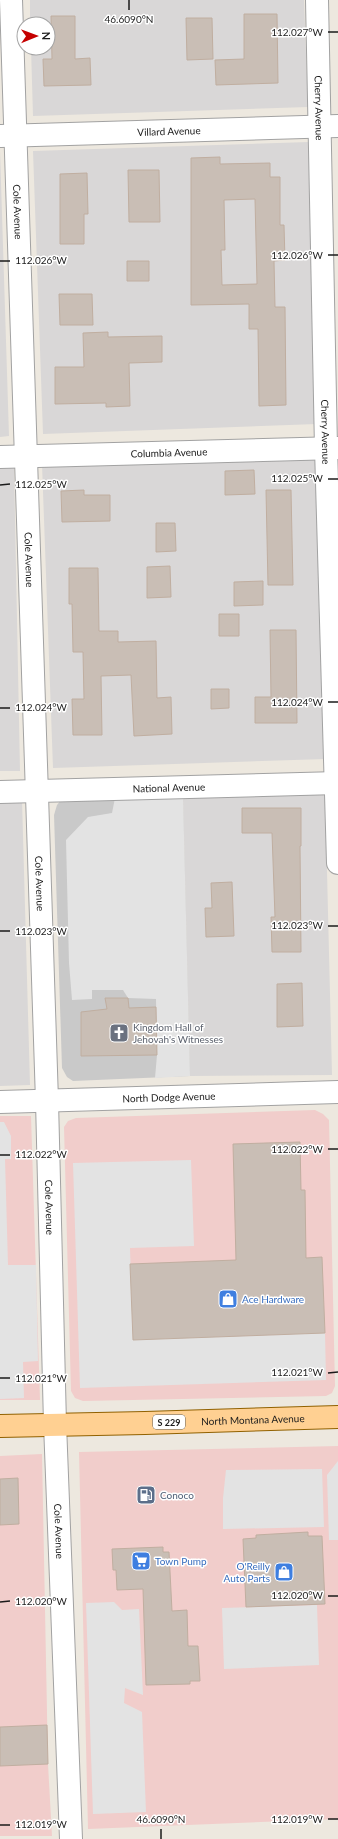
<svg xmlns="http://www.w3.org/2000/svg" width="338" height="1839" viewBox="0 0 338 1839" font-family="Lato,sans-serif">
  <rect width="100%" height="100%" fill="#ede8df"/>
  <path fill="#d9d7d7" d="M30 0H304L308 107 33 116 31 48H48V24H30Z
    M309 142 317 424 43 434 33 151Z
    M0 151 9 436 0 437Z
    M316 455 326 759 53 768 42 464Z
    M0 467H14L20 771H0Z
    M325 789 332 1075 190 1076 183 796Z
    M22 800 30 1085 0 1086V801Z"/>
  <path fill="#f1cdcb" d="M315 1110 323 1114 329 1120 335 1386 332 1393 326 1396 83 1401 75 1398 71 1391 64 1127 68 1121 76 1118Z
    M0 1116H31L40 1400H0Z
    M338 1446V1819L88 1829 79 1452Z
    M42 1454 48 1764 52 1836H0V1456Z"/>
  <path fill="#c9c9c9" d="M183 796 190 1076 73 1081 67 1077 62 1068 54 815 57 805 61 800Z"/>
  <path fill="#e3e3e3" d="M183 796 190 1076 155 1078 157 1055 156 999 128 998 123 990H92V999L72 1000 69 963 66 840 88 817 112 813 115 798Z
    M0 1122H4L11 1136V1159H5L8 1265H36L38 1361 23 1362 24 1398 0 1399Z
    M191 1160 194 1246 130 1248 133 1339 325 1333 326 1380 80 1388 73 1163Z
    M338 1461V1540H329L327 1475Z
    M322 1469 324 1527 223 1529V1498L226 1470Z
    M114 1602 122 1610 139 1609 143 1695 125 1688 124 1703 142 1712 146 1812 93 1814 86 1603Z
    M317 1605 319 1665 224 1669 222 1608Z"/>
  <path fill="#c9beb5" stroke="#c0aea0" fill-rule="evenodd" d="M244 14H277L278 83 216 85 215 60 244 59Z
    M51 16H75V59L90 58 91 85 44 86 43 59H52Z
    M186 18H212L213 59 187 60Z
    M220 157V164L270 163V177H280V225H284L285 260 274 261 275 307H285L286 405 259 406 258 329H249V304L191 305V158ZM255 199 257 284 222 285 221 250H225L224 200Z
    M128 170H159L160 222H129Z
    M87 173 88 214H84V244H60V174Z
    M127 261H149V281H127Z
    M59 294H92L93 325H60Z
    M108 332V337L162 336V362L129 363 130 406 106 407V403L55 404V367H84L83 333Z
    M254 470 255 494 225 495V471Z
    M84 490V495H110V521L62 522 61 491Z
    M266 490H291L293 585H268Z
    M156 523H175L176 551 156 552Z
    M170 566 171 597 147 598V567Z
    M69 568H98L99 631H118V642L156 641 157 698 171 697 172 734 134 736 131 675 101 676 102 735H73L72 699H84L83 652H73L72 604H69Z
    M263 581V605L234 606V582Z
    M219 614H239V636H219Z
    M270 630H296L297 723H255V697H271Z
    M211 689H229V708L211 709Z
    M242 808H301V846H300L301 952H272L271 917H275L272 833H242Z
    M232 882 234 936 206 937 205 908H212L211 883Z
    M302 983 303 1026 277 1027V984Z
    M105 998H128L129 1008 156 1007 157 1055 81 1056V1012L107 1009Z
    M300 1142 301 1190H305L306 1258 322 1257 325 1333 133 1340 130 1264 236 1260 233 1144Z
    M18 1478 19 1524 0 1525V1479Z
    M308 1532V1536H322L325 1604 246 1607 243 1539 256 1538V1535Z
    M163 1547V1552H169L172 1611 187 1610 188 1646H198L200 1681H190V1684L146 1685 143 1589 117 1590 116 1570H113L112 1549Z
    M47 1725 48 1764 0 1766V1727Z"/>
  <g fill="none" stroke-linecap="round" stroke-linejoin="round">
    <defs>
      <g id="minor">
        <path id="s1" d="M11 0 47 1101 55 1424 71 1839"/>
        <path id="s2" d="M317 0 326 448 338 863"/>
        <path id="s3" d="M1 136 338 126"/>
        <path id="s4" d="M0 457 338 448"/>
        <path id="s5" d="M0 792 338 783"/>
        <path id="s6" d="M0 1102 338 1092"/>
      </g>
      <g id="major">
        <path id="s7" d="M0 1426 145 1423 338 1417"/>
      </g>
    </defs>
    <use href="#minor" stroke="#a2a2a2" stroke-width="24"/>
    <use href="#major" stroke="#916100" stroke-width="24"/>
    <use href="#minor" stroke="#fff" stroke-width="22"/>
    <use href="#major" stroke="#ffd092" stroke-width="22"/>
  </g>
  <path fill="none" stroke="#1b1b1b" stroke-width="1.5" d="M129 0V10M328 32H338M328 255H338M0 261H10M328 479H338M0 485 10 484M328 702H338M0 708H10M328 926H338M0 931H10M328 1149H338M0 1155H10M328 1373 338 1372M0 1378H10M328 1596H338M0 1602 10 1601M328 1819H338M0 1825H10M161 1829V1839"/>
  <defs>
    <symbol id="church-square" viewBox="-11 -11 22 22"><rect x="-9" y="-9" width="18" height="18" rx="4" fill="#6b7280" stroke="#fff"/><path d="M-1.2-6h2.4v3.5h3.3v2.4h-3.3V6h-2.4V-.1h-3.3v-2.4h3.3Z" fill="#fff"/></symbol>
    <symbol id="shop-square" viewBox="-11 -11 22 22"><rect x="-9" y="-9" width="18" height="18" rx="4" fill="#3f7fe0" stroke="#fff"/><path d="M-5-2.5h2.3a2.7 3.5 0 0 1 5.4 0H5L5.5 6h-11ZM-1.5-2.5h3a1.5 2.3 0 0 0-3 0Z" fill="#fff"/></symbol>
    <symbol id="fuel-square" viewBox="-11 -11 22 22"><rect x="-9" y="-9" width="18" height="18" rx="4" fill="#5c6f8a" stroke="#fff"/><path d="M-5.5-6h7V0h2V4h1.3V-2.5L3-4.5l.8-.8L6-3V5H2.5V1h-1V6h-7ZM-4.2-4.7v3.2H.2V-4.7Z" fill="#fff"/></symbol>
    <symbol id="supermarket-square" viewBox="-11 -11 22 22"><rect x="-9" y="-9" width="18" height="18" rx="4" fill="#3f7fe0" stroke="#fff"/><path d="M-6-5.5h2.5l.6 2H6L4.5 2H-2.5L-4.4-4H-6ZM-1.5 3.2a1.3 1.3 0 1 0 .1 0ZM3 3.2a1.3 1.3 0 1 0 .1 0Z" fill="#fff"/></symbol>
  </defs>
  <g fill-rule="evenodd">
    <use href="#church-square" x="108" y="1022" width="22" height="22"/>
    <use href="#shop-square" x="217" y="1288" width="22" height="22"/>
    <use href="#fuel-square" x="135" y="1484" width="22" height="22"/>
    <use href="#supermarket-square" x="130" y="1550" width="22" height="22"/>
    <use href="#shop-square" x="273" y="1561" width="22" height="22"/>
  </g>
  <g text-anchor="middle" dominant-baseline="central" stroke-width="3" stroke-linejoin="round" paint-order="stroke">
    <rect fill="#fff" stroke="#5f5f5f" stroke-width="1" x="153" y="1415" width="32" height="14" rx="3"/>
    <g font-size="9" font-weight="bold" fill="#1b1b1b">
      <text x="169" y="1422">S 229</text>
    </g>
    <g font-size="10" fill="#1b1b1b" stroke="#fff">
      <text stroke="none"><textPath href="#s2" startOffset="108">Cherry Avenue</textPath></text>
      <text stroke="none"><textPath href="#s3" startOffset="168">Villard Avenue</textPath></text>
      <text stroke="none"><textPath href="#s1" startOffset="212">Cole Avenue</textPath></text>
      <text stroke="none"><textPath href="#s2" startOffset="432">Cherry Avenue</textPath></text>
      <text stroke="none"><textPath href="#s4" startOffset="169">Columbia Avenue</textPath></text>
      <text stroke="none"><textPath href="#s1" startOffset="560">Cole Avenue</textPath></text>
      <text stroke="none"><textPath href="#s5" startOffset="169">National Avenue</textPath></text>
      <text stroke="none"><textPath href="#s1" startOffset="884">Cole Avenue</textPath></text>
      <text stroke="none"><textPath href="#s6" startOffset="169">North Dodge Avenue</textPath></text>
      <text stroke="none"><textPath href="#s1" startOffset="1208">Cole Avenue</textPath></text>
      <text stroke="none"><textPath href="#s7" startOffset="253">North Montana Avenue</textPath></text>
      <text stroke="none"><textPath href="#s1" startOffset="1532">Cole Avenue</textPath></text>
    </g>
    <g font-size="10" fill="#5b616d" stroke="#fff" text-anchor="start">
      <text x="133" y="1027">Kingdom Hall of<tspan x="133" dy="12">Jehovah's Witnesses</tspan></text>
    </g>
    <g font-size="10" fill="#366cbe" stroke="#fff" text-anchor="start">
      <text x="242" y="1299">Ace Hardware</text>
      <text x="155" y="1561">Town Pump</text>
      <text x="270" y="1566" text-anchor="end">O'Reilly<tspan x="270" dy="12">Auto Parts</tspan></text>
    </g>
    <g font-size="10" fill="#4e5e75" stroke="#fff" text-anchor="start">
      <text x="160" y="1495">Conoco</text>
    </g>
  </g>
  <g font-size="10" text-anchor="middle" fill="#1b1b1b" stroke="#fff" stroke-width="3" stroke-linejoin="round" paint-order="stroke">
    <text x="129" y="23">46.6090°N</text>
    <text x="297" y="36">112.027°W</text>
    <text x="297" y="259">112.026°W</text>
    <text x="41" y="264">112.026°W</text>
    <text x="297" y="482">112.025°W</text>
    <text x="41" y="488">112.025°W</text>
    <text x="297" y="706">112.024°W</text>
    <text x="41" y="711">112.024°W</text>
    <text x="297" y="929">112.023°W</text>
    <text x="41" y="935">112.023°W</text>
    <text x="297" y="1153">112.022°W</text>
    <text x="41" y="1158">112.022°W</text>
    <text x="297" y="1376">112.021°W</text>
    <text x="41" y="1382">112.021°W</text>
    <text x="297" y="1599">112.020°W</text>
    <text x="41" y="1605">112.020°W</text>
    <text x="161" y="1823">46.6090°N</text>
    <text x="297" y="1823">112.019°W</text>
    <text x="41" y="1828">112.019°W</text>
  </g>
  <g transform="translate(36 36) rotate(89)"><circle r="19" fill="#ffffff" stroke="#a4a4a4"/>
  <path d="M0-3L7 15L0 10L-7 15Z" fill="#c50000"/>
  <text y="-6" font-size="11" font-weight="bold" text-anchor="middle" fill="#1b1b1b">N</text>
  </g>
</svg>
